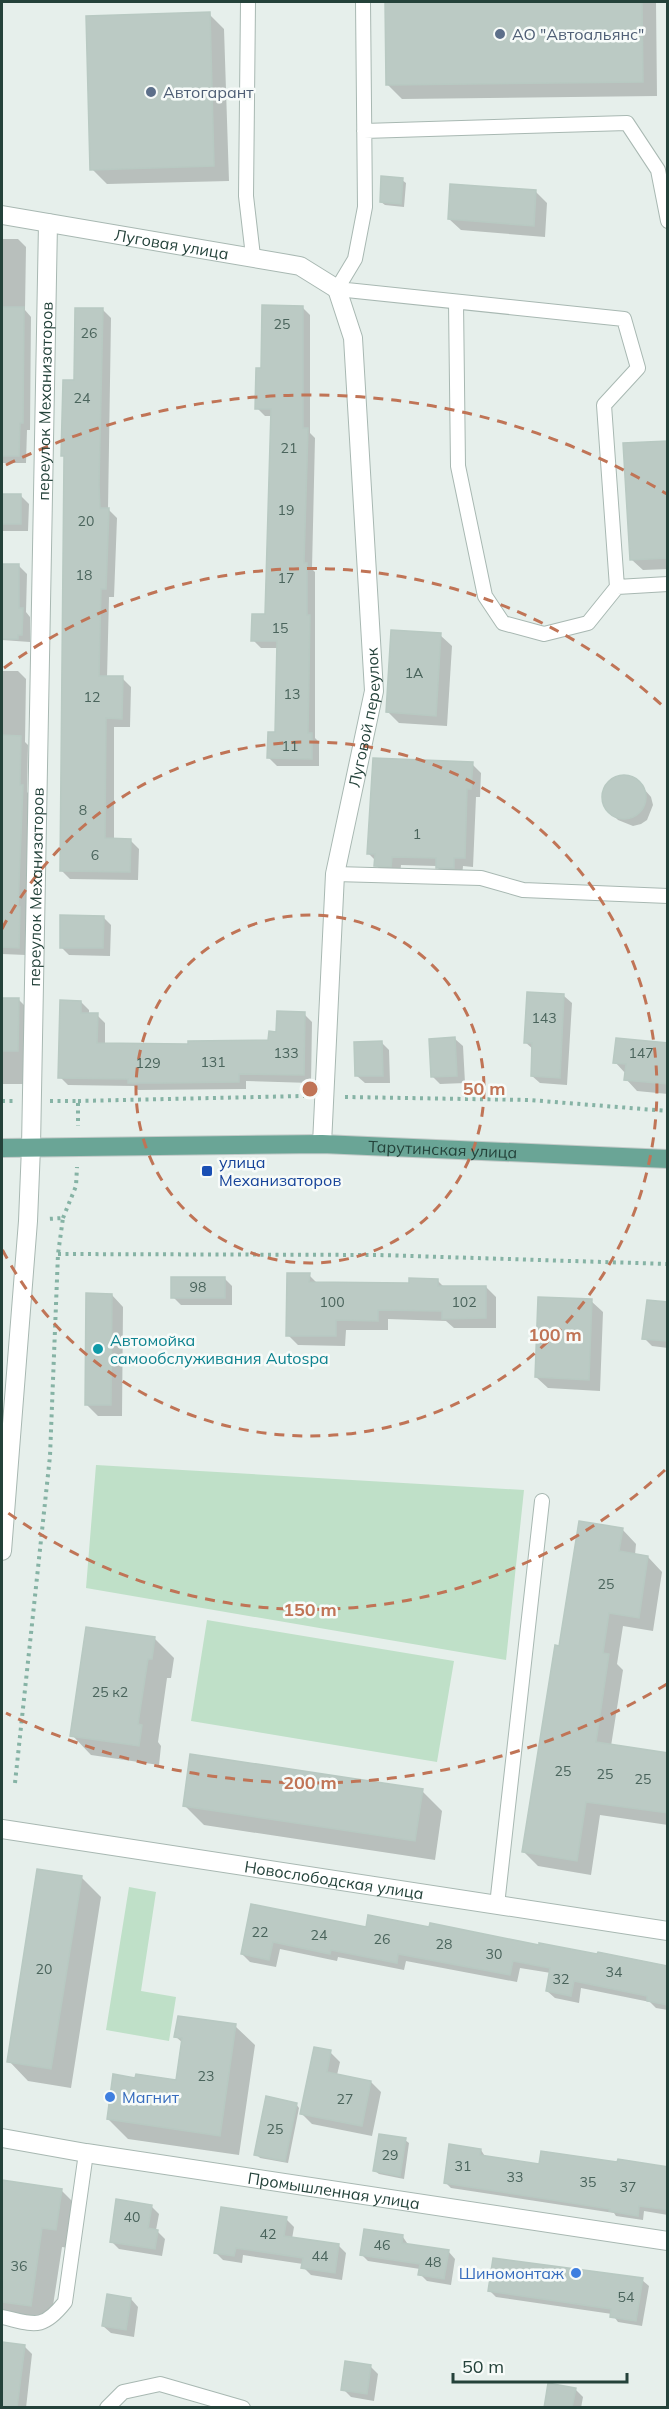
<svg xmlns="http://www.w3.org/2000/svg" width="669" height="2409" viewBox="0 0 669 2409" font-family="Mulish,sans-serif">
  <rect width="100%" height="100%" fill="#e6efeb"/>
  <path fill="#bfe0c8" d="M96 1465 524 1490 506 1660 86 1588Z
    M207 1620 454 1661 437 1762 191 1721Z
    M129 1887 156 1892 141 1991 176 1997 169 2041 106 2030Z"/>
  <path fill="#0003" d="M386 2H656L657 96 402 99 387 84Z
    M209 14 224 29 229 181 107 184 92 169Z
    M402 180 406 183 404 207 385 205 381 202Z
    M536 192 547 203 545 237 461 230 449 219Z
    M2 239H18L26 247 25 310 31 317 30 430H27L26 463H2Z
    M302 307 310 315V433L315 438 312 569 315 572V738L319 742V766H277L269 758 277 734 278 648H261L253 640 267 616 272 416H265L257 408 262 369Z
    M103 310 111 318 108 509 117 518 114 597H109L107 678H122L131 687 130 727H114V840H130L139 849 138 880 70 879 61 870 66 458 63 455 75 381Z
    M668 442V569L643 570 632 560Z
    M2 495 21 496 29 504 28 531H2Z
    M2 565 19 566 27 574 26 612 30 617V642L2 640Z
    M440 635 452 646 447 726 399 723 388 712Z
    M2 671H18L26 679 25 742 28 745 27 792 30 795 29 848H27L26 955 2 954Z
    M472 764 481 773 480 797H476L473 867 463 866 462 877 446 876 436 866 401 865 400 875H385L376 865V861L368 853Z
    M624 776 638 782 651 797 653 805 647 820 641 824 633 826 618 820 610 812 604 798 609 783Z
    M103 917 111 925 110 956 69 955 61 947Z
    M564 996 572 1003 567 1085 540 1083 532 1076 534 1050 525 1042Z
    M2 999H18L26 1007 25 1084H2Z
    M81 1002 89 1010V1015H97L105 1023V1044L190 1046 270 1042 304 1014 312 1022 311 1083 246 1081V1089L138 1090 134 1086 68 1085 60 1077Z
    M455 1039 463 1046 465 1083 440 1084 432 1076Z
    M381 1042 389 1050 390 1083H365L357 1076Z
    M668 1045V1094L637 1091 626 1079V1074L615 1062Z
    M309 1275 318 1284 410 1285 437 1280 444 1287H486L496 1297V1328H454L446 1321 388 1319V1330H346L345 1346 298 1345 288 1335Z
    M224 1278 232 1286V1305H181L173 1297Z
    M112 1295 123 1307 122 1416H98L86 1404Z
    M591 1301 603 1312 600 1391 548 1388 536 1377Z
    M668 1304V1348L652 1346 644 1338Z
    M622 1529 636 1544 635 1555 648 1557 662 1572 653 1631 623 1626 617 1664 623 1670 611 1746 668 1754V1825L600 1815 591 1875 538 1866 524 1852 560 1647Z
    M154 1638 174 1658 171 1678H167L158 1742 161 1746 159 1765 91 1755 72 1735Z
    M422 1791 442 1811 435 1860 204 1825 184 1805Z
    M81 1877 101 1897 71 2088 28 2081 9 2061Z
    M253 1906 367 1928 540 1947 668 1968V2010L656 2008 650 2002 581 1988 579 2003 555 1998 547 1991 551 1973 520 1968 517 1982 406 1961 404 1970 338 1957 337 1961 280 1949 276 1967 250 1962 242 1954Z
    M235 2026 255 2045 239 2155 128 2139 108 2119 137 2079 177 2082 183 2043 176 2037Z
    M330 2052 340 2062 337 2075 371 2082 381 2092 372 2136 312 2124 302 2114Z
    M296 2104 299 2108 288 2163 260 2158 256 2154Z
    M405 2140 409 2143 404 2179 379 2174 375 2171Z
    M481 2150 486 2158 540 2166 618 2164 668 2168V2215L644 2211 643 2220 616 2216 614 2213 451 2188 445 2182Z
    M3 2182 62 2191 81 2210 76 2249 62 2247 50 2325 2 2314Z
    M151 2206 159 2214 156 2230 165 2239 162 2256 119 2249 112 2242Z
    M286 2219 294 2227 292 2239 339 2246 346 2253 342 2280 311 2275 303 2267V2264L243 2255 242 2263 223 2260 215 2252Z
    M403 2237 409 2246 448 2251 455 2259 451 2285 427 2281 420 2274V2269L368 2261 361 2254Z
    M642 2280 649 2286 642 2326 618 2322 612 2314 496 2297 490 2291Z
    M131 2299 138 2307 134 2337 111 2333 103 2326Z
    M2 2344 24 2346 32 2354 26 2408H2Z
    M370 2366 378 2374 374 2401 351 2397 343 2389Z
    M575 2389 583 2397 581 2408H546Z"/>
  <path fill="#bbcac4" stroke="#b8c9c2" stroke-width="1.5" d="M385 2H642L643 82 386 85Z
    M210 12 214 166 90 170 86 16Z
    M381 176 403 178 401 204 380 202Z
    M450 184 536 190 534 226 448 219Z
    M262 305 303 306V428H308L304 563H307V615H310L308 733H312V759L267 758 268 732H275L277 641H251L252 614H265L271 409H255L256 368H261Z
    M2 307H24L23 423H20L19 456H2Z
    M75 308H103L99 485 100 508H109L106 589H101L99 676H123L122 719 106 718 105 838 131 839 130 872 60 871 64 456H61L63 380H74Z
    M668 441V558L630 560 623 443Z
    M2 494H21V524H2Z
    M2 564H19V608H23L22 635H18V639H2Z
    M391 630 441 633 436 716 386 712Z
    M2 735 21 736 20 785H23L18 907H20L19 948 2 947Z
    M373 758 473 762 471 789H467L465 858H454V868H436V858L392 857 391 867 374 866 375 854H367Z
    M602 797a22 22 0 1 1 44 0a22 22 0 1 1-44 0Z
    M60 915 104 916 103 948H60Z
    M527 992 564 994 560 1078 531 1076 532 1043H524Z
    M2 998H19L18 1051H2Z
    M60 1000 81 1001V1013H98L97 1043 188 1044V1041L268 1040 269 1031 276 1032 277 1011 305 1012 304 1075 239 1074V1082L160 1083H128V1079L58 1078Z
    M455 1037 457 1076 431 1077 429 1039Z
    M616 1038 668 1043V1084L624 1080 626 1064 613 1063Z
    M382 1041 383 1076H355L354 1042Z
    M287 1273H310L309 1282 409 1283V1278L438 1279V1286H486V1318L442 1319V1311L378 1310V1321L336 1320V1336H286Z
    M171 1277H225V1298H171Z
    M86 1293 112 1294 111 1405H85Z
    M538 1297 592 1299 589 1380 535 1377Z
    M647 1300 668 1302V1341L642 1339Z
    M579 1521 623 1528 619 1551 648 1556 639 1618 609 1613 603 1653 609 1654 596 1742 668 1753V1813L586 1802 577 1861 522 1852 555 1645 559 1646Z
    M86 1627 155 1637 152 1659H148L138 1724 142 1725 139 1746 70 1736Z
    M190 1754 423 1789 415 1841 183 1806Z
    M37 1869 82 1876 51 2069 7 2062Z
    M251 1904 366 1927 368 1915 429 1927 430 1923 539 1945V1943L597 1954 598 1952 668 1966V2005L647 2001V1996L574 1981 571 1996 546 1991 550 1968 513 1961 510 1975 398 1954 397 1963 331 1950 330 1954 273 1942 269 1960 241 1954Z
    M178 2016 236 2024 220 2136 107 2119 113 2074 135 2078 136 2074 176 2080 182 2038 174 2037Z
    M314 2047 331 2050 327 2072 371 2081 362 2126 300 2114Z
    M266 2096 297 2103 285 2161 254 2155Z
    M379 2134 406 2138 400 2176 373 2171Z
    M449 2144 481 2149 480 2155 539 2164 541 2151 617 2162 618 2159 668 2167V2210L639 2206 638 2216 609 2211 610 2209 444 2183Z
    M2 2180 62 2189 56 2230 42 2228 31 2306 2 2302Z
    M116 2199 152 2205 148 2228 158 2230 155 2249 110 2242Z
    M221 2207 287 2217 284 2236 339 2244 335 2273 301 2268 303 2258 236 2248 234 2256 214 2253Z
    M364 2229 403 2235 402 2243 449 2250 444 2279 418 2275 420 2264 360 2255Z
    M493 2258 643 2278 636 2321 610 2317 611 2309 488 2291Z
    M107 2294 131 2298 126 2330 102 2326Z
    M2 2342 25 2345 17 2408H2Z
    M345 2361 371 2365 367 2394 341 2390Z
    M548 2383 576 2388 572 2408H544Z"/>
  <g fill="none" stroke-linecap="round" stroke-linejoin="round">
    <defs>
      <path id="service" d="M248 2 246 196 253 256
        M363 2 365 207 355 259 337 289 624 319 638 368 604 405 617 587 668 584
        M364 131 627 123 658 170 668 221
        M456 302 458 466 485 596 503 623 544 634 588 623 617 587
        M335 874 481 878 523 890 668 896
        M497 1905 542 1501
        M2 2317C34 2324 42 2331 65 2302L86 2153
        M107 2408 123 2392 160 2384 243 2408"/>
      <g id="minor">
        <path id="s1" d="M322 1144 335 874 374 691 353 338 337 289"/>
        <path id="s2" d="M31 1147 48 223"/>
        <path id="s3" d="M2 1829 668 1931"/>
        <path id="s4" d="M2 2138 86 2153 668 2241"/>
      </g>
      <g id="tertiary">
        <path id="s5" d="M2 215 300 266 337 289"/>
        <path d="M2 1551 28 1221 31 1147"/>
      </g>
      <g id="primary">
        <path id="s6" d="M2 1148 322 1144 668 1159"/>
      </g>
    </defs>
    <use href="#service" stroke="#a8b8b2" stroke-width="16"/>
    <use href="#minor" stroke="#a8b8b2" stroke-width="20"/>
    <use href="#tertiary" stroke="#a8b8b2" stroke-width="20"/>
    <use href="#primary" stroke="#c2cac8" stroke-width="20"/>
    <path stroke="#86b3a5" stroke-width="4" stroke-dasharray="3 4.5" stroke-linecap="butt" d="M345 1097 529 1100 668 1111
      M2 1101H13
      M50 1101H78V1126
      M78 1101 304 1096
      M63 1218 76 1186 77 1167
      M58 1254 379 1255 668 1264
      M15 1783 50 1456 58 1254 63 1218 47 1219"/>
    <use href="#service" stroke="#fff" stroke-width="14"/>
    <use href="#minor" stroke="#fff" stroke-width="18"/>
    <use href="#tertiary" stroke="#fff" stroke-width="18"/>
    <use href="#primary" stroke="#6aa596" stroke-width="18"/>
  </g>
  <g fill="none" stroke="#c07456" stroke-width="3" stroke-dasharray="10 8">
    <circle cx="310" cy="1089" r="174"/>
    <path d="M2 929A347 347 0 1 1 2 1249"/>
    <path d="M665 1470A521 521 0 0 1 4 1510M4 668A521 521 0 0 1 665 708"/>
    <path d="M667 1684A694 694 0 0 1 6 1713M6 465A694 694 0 0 1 667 494"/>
  </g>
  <g fill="#5c6f8a" stroke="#f7fbf9" stroke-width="2">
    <circle cx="500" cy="34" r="6"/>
    <circle cx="151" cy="92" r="6"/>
  </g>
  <rect fill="#1a4fb4" stroke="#f7fbf9" stroke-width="2" x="201" y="1165" width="12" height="12" rx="3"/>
  <circle fill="#0f9aa8" stroke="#f7fbf9" stroke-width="2" cx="98" cy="1349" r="6"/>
  <g fill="#3f7fe0" stroke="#f7fbf9" stroke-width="2">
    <circle cx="110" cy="2097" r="6"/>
    <circle cx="576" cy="2273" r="6"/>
  </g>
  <g text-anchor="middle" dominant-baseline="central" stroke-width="5" stroke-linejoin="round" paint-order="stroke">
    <g font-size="14" fill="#4a645c">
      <text x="282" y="324">25</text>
      <text x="89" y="333">26</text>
      <text x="82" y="398">24</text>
      <text x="289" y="448">21</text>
      <text x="286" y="510">19</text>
      <text x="86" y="521">20</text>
      <text x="84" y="575">18</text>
      <text x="286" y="578">17</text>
      <text x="280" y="628">15</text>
      <text x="414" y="673">1А</text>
      <text x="292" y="694">13</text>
      <text x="92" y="697">12</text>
      <text x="290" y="746">11</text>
      <text x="83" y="810">8</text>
      <text x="417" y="834">1</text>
      <text x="95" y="855">6</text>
      <text x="544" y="1018">143</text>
      <text x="286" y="1053">133</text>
      <text x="641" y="1053">147</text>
      <text x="213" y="1062">131</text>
      <text x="148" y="1063">129</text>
      <text x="198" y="1287">98</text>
      <text x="332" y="1302">100</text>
      <text x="464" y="1302">102</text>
      <text x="606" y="1584">25</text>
      <text x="110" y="1692">25 к2</text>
      <text x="563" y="1771">25</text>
      <text x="605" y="1774">25</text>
      <text x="643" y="1779">25</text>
      <text x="260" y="1932">22</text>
      <text x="319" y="1935">24</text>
      <text x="382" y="1939">26</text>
      <text x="444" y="1944">28</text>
      <text x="494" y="1954">30</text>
      <text x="44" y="1969">20</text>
      <text x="614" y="1972">34</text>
      <text x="561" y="1979">32</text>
      <text x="206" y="2076">23</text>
      <text x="345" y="2099">27</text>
      <text x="275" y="2129">25</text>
      <text x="390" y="2155">29</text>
      <text x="463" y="2166">31</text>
      <text x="515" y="2177">33</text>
      <text x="588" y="2182">35</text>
      <text x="628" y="2187">37</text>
      <text x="132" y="2217">40</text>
      <text x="268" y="2234">42</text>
      <text x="382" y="2245">46</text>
      <text x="320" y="2256">44</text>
      <text x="433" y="2262">48</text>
      <text x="19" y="2266">36</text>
      <text x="626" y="2297">54</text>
    </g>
    <g font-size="16" fill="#4e5e75" stroke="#f7fbf9" text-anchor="start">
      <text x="512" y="34">АО "Автоальянс"</text>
      <text x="163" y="92">Автогарант</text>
    </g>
    <g font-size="16" fill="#24423a" stroke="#f7fbf9">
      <text stroke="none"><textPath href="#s5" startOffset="172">Луговая улица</textPath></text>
      <text stroke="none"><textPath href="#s2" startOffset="746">переулок Механизаторов</textPath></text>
      <text stroke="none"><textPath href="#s1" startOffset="430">Луговой переулок</textPath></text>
      <text stroke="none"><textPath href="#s2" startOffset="260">переулок Механизаторов</textPath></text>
      <text stroke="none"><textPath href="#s6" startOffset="441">Тарутинская улица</textPath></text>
      <text stroke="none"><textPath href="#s3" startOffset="336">Новослободская улица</textPath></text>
      <text stroke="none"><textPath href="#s4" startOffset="336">Промышленная улица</textPath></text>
    </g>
    <g font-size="16" fill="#164399" stroke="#f7fbf9" text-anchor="start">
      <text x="219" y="1162">улица<tspan x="219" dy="18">Механизаторов</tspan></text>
    </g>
    <g font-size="16" fill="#0d838f" stroke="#f7fbf9" text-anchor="start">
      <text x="110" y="1340">Автомойка<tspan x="110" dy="18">самообслуживания Autospa</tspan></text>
    </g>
    <g font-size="16" fill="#366cbe" stroke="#f7fbf9" text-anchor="start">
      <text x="122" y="2097">Магнит</text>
      <text x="564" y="2273" text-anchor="end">Шиномонтаж</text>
    </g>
  </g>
  <circle cx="310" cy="1089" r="9" fill="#c07456" stroke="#f7fbf9" stroke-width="3"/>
  <g font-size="18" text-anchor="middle" font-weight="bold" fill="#c07456" stroke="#f7fbf9" stroke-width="5" stroke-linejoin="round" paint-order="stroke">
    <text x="484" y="1095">50 m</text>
    <text x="555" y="1341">100 m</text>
    <text x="310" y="1616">150 m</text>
    <text x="310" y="1789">200 m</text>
  </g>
  <rect width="669" height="2409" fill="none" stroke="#24423a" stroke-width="6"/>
  <path d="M453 2373v9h174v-9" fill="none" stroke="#24423a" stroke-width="3"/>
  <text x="462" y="2373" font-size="18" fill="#24423a" stroke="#f7fbf9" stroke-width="4.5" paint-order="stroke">50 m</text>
</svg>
